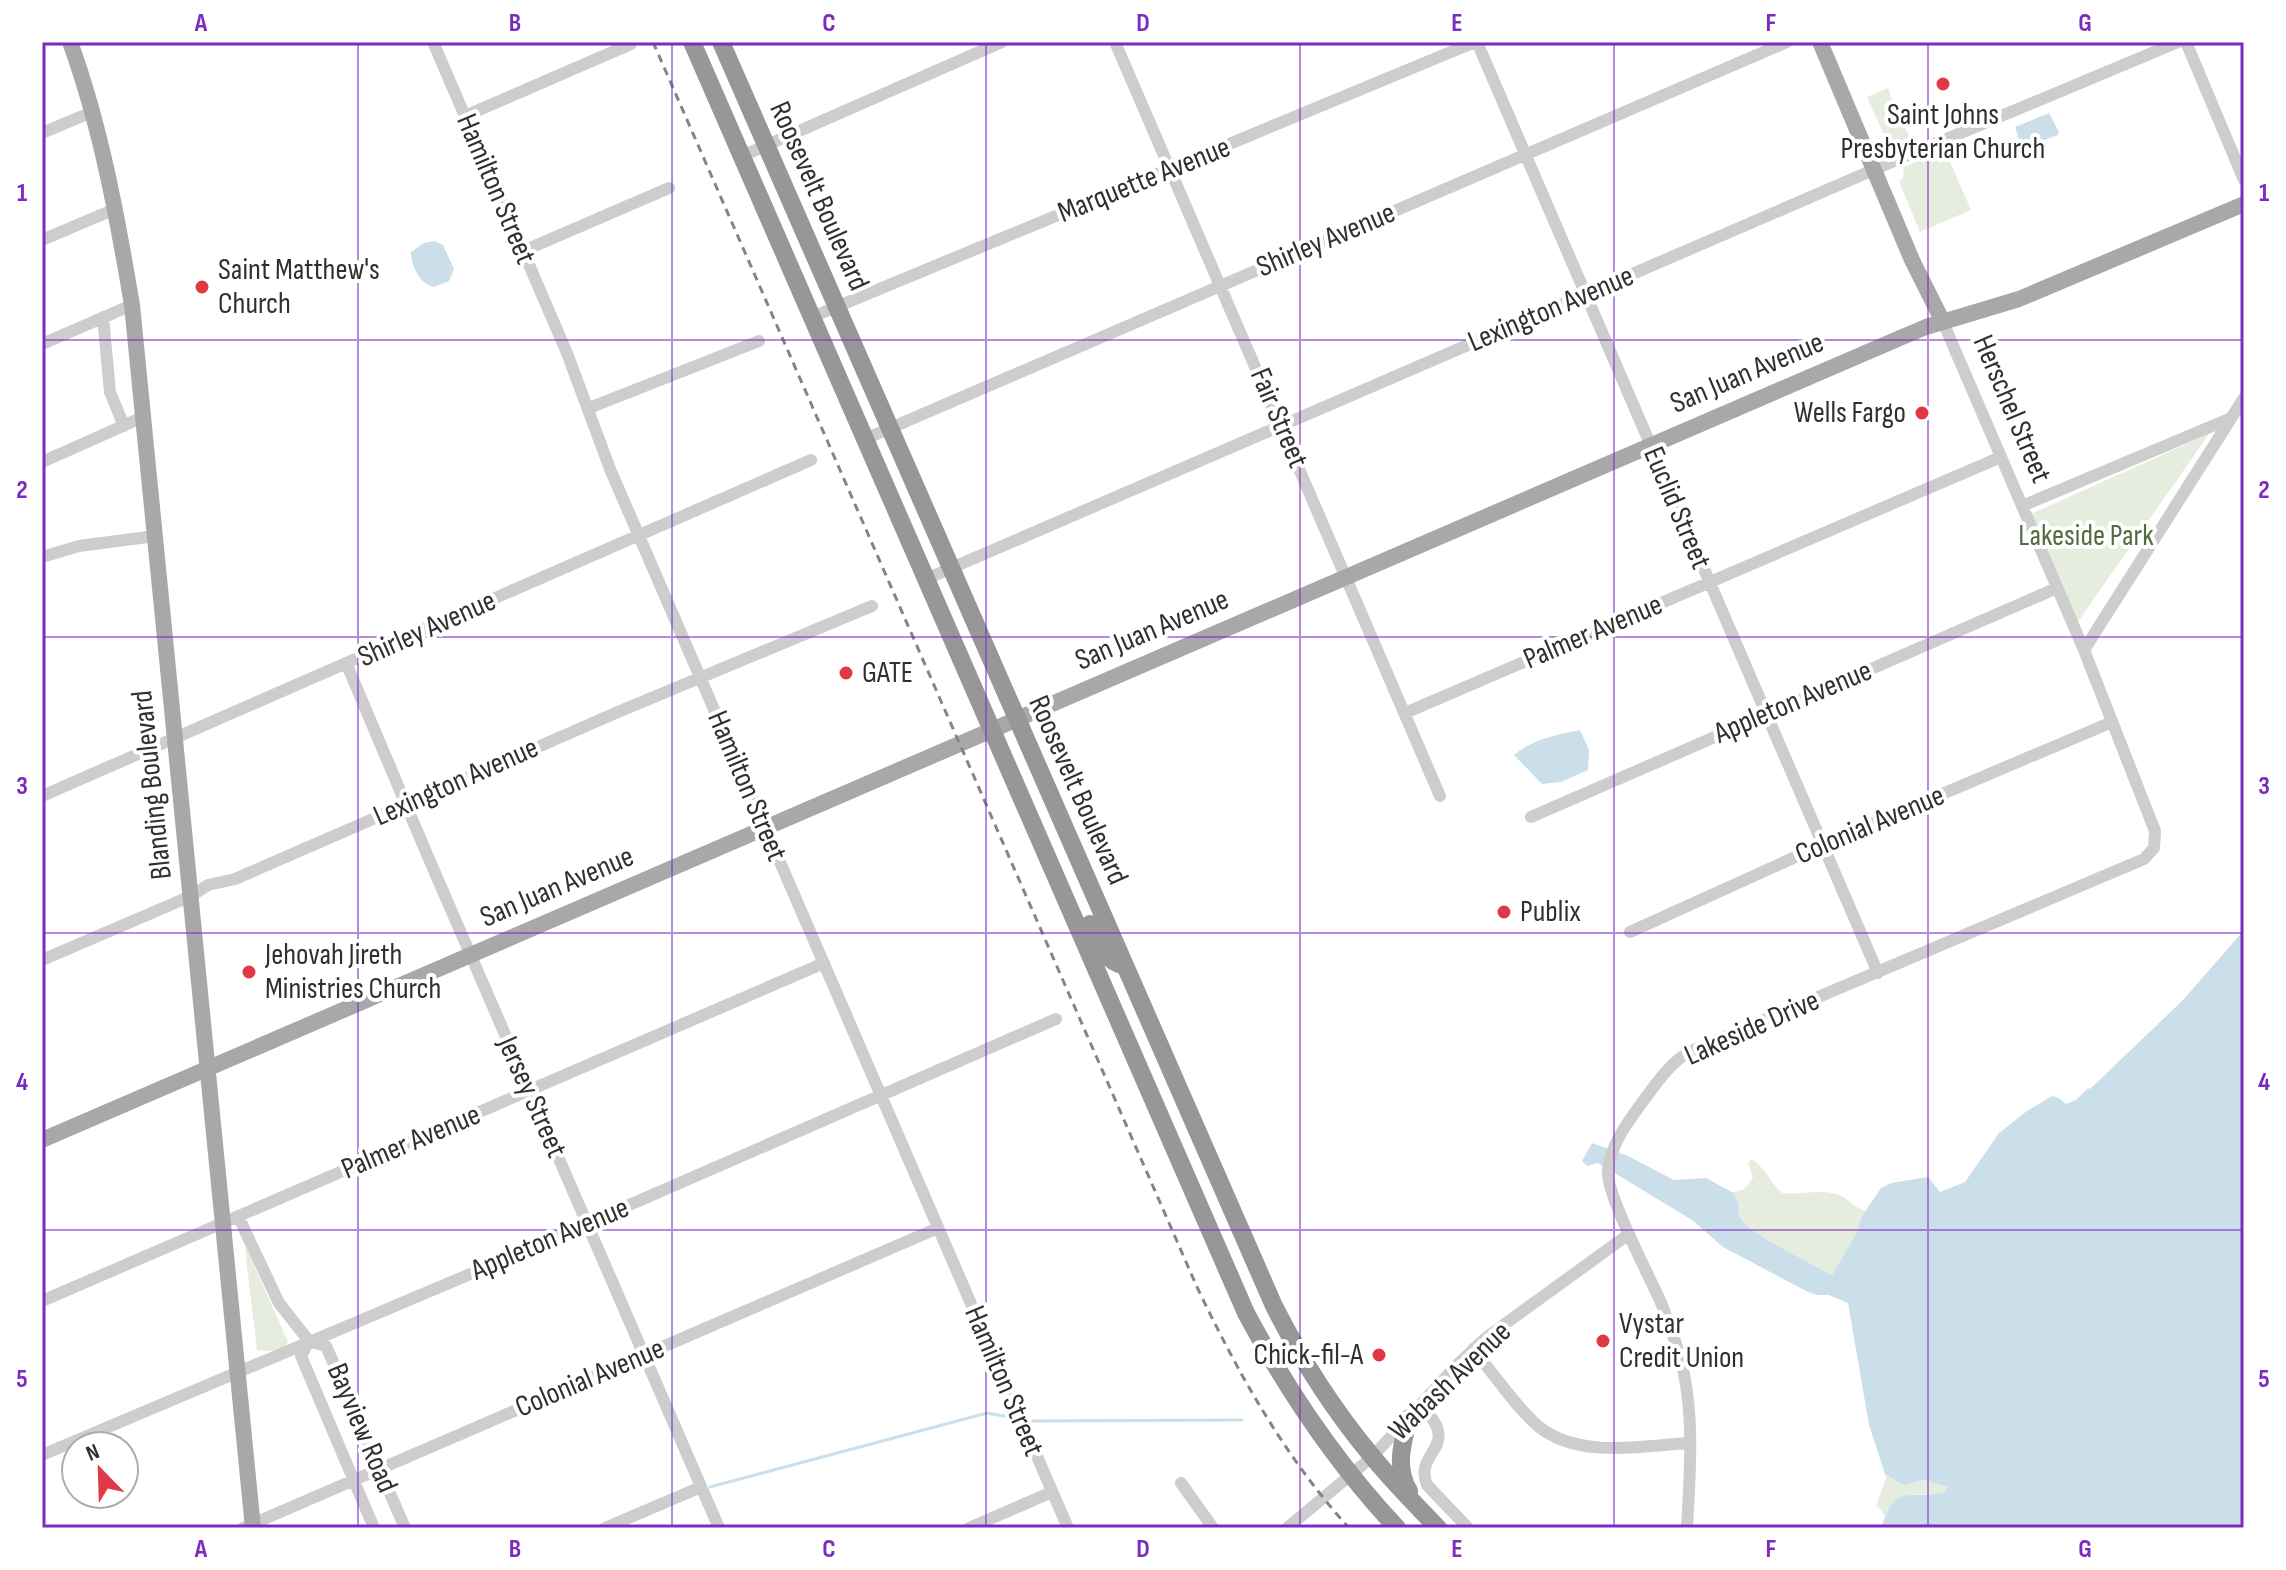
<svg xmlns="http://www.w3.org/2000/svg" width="2286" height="1570" viewBox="0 0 2286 1570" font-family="'Sofia Sans Condensed',sans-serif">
  <rect width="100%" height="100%" fill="#fff"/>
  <path fill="#e6ecde" d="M1888 88 1898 116 1911 138 1892 146H1889L1867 97Z
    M1945 150 1971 210 1920 232 1899 181 1903 178 1904 167Z
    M2209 434 2077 623 2031 514Z
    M1751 1159C1764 1165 1771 1184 1782 1193 1800 1195 1819 1189 1836 1194 1848 1197 1853 1207 1865 1211L1857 1232 1832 1275C1812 1263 1756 1237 1743 1222 1738 1216 1738 1211 1739 1204L1732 1192C1744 1192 1747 1187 1753 1177L1748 1163Z
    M245 1249H247L288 1342C281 1353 268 1351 257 1350Z
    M1885 1474 1903 1485 1925 1480 1947 1487 1945 1492C1918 1498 1898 1486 1885 1517L1881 1509 1876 1506 1886 1478Z"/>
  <path fill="#cbdfeb" d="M2049 113 2059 132 2058 135 2022 148 2015 127Z
    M435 241 443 245 454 269 449 281 434 287C419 283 411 266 411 252L424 243Z
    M1580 730 1589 750 1588 770 1561 782 1542 784 1514 755C1533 739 1556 735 1580 730Z
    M2244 930V1528H1881C1897 1481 1907 1501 1945 1492L1947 1487 1925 1480 1903 1485 1885 1474 1869 1425 1848 1303 1829 1295H1817L1806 1291 1723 1247 1692 1220 1598 1163 1587 1166 1582 1161 1592 1143 1628 1156 1674 1180 1706 1178 1732 1192 1739 1204C1738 1211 1738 1216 1743 1222 1757 1237 1811 1263 1832 1275L1857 1232 1862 1216 1881 1188 1891 1183 1928 1177 1940 1192 1965 1182 1999 1133 2027 1111 2052 1096 2059 1098 2066 1104 2076 1100 2088 1088 2090 1089 2183 1000Z"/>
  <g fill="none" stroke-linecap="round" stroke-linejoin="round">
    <path stroke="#cbdfeb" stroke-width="3" d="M1032 1421 1242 1420
      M710 1487 987 1413 1009 1417"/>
    <path stroke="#cdcdcd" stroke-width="12" d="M433 42 567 353 610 469 639 536 1068 1528
      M1115 42 1440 796
      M1477 42 1878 973
      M2186 42 2244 180
      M465 116 631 44
      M42 133 92 112
      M742 156 1002 42
      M42 240 115 209
      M523 251 669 188
      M103 317 110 392 124 426
      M812 317 1475 42
      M42 344 132 305
      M589 408 759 341
      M865 439 1787 42
      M42 462 143 417
      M2022 506 2229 419
      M42 557 79 546 155 536
      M926 579 1894 161 2178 42
      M2084 650 2244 398
      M347 665 429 859 719 1528
      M1405 713 2001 457
      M42 796 811 460
      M1531 817 2057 588
      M1630 932 1822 845 2112 722
      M42 960 191 896 208 885 235 879 618 712 872 606
      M238 1216 279 1303 309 1341 326 1346 405 1528
      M42 1301 824 963
      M309 1341 301 1356 374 1528
      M1473 1349C1493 1373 1515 1406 1538 1426 1578 1459 1641 1446 1689 1443
      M1421 1405C1464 1449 1413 1450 1427 1485L1468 1528
      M42 1455 494 1264 1056 1019
      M1181 1483 1213 1528
      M243 1528 938 1228
      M605 1528 701 1487
      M969 1528 1052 1492
      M1287 1528 1372 1457 1457 1365 1487 1337 1629 1234
      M1687 1528C1690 1473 1695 1411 1680 1357 1675 1339 1668 1322 1662 1305 1651 1279 1604 1191 1608 1169 1611 1145 1627 1123 1641 1104 1656 1084 1669 1063 1691 1051L2144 859 2154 848 2155 831 2084 650 1943 322"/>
    <path stroke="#a8a8a8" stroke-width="16" d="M70 42C101 127 117 216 132 305L253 1528
      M1820 42 1912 260 1943 322
      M42 1140 1900 338 1926 327 2019 299 2244 204"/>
    <path stroke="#979797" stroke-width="18" d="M692 42 1246 1313C1288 1392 1336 1463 1397 1528
      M721 42 1274 1306C1301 1359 1333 1409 1371 1455 1392 1481 1415 1504 1438 1528
      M1090 924C1098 942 1103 961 1125 966
      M1409 1418C1402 1443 1395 1468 1409 1491"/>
    <path stroke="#858585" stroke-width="3" stroke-dasharray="8 6" stroke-linecap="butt" d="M653 42 1197 1287C1238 1373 1284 1456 1349 1528"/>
  </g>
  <path fill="none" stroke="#7b2cbf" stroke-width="2" stroke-opacity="0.55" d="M358 42V1528M672 42V1528M986 42V1528M1300 42V1528M1614 42V1528M1928 42V1528M42 340H2244M42 637H2244M42 933H2244M42 1230H2244"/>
  <g fill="#e03945" stroke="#fff" stroke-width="3">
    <circle cx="1943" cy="84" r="8"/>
    <circle cx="202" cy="287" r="8"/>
    <circle cx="1922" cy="413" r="8"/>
    <circle cx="846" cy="673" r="8"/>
    <circle cx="1504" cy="912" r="8"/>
    <circle cx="249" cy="972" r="8"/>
    <circle cx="1603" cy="1341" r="8"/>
    <circle cx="1379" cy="1355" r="8"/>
  </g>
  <g text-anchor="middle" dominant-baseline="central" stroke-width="8" stroke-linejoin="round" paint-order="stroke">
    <g font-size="30" fill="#303030" stroke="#fff" text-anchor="start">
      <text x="1943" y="115" text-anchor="middle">Saint Johns<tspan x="1943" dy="34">Presbyterian Church</tspan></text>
      <text x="218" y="270">Saint Matthew's<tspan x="218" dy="34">Church</tspan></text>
      <text x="1906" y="413" text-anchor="end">Wells Fargo</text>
      <text x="862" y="673">GATE</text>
      <text x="1520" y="912">Publix</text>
      <text x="265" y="955">Jehovah Jireth<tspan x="265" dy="34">Ministries Church</tspan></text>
      <text x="1619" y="1324">Vystar<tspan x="1619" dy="34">Credit Union</tspan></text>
      <text x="1363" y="1355" text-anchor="end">Chick-fil-A</text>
    </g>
    <g font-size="30" fill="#303030" stroke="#fff">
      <text transform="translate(1144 180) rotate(-22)">Marquette Avenue</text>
      <text transform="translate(496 189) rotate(67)">Hamilton Street</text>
      <text transform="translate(819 196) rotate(66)">Roosevelt Boulevard</text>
      <text transform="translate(1326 240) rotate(-23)">Shirley Avenue</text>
      <text transform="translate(1551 309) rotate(-23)">Lexington Avenue</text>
      <text transform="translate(1747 373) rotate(-23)">San Juan Avenue</text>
      <text transform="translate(2012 409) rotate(67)">Herschel Street</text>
      <text transform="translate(1279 418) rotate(67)">Fair Street</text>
      <text transform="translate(1677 508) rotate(67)">Euclid Street</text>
      <text transform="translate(427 629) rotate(-24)">Shirley Avenue</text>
      <text transform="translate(1152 630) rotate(-23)">San Juan Avenue</text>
      <text transform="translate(1593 632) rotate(-23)">Palmer Avenue</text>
      <text transform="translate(1793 702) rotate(-23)">Appleton Avenue</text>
      <text transform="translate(456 782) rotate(-24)">Lexington Avenue</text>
      <text transform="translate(152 785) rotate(-96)">Blanding Boulevard</text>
      <text transform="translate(747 786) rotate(67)">Hamilton Street</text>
      <text transform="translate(1078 790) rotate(66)">Roosevelt Boulevard</text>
      <text transform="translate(1870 825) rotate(-23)">Colonial Avenue</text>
      <text transform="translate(557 887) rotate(-23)">San Juan Avenue</text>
      <text transform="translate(1752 1028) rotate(-24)">Lakeside Drive</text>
      <text transform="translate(532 1097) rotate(66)">Jersey Street</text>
      <text transform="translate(411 1142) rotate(-23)">Palmer Avenue</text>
      <text transform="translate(550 1239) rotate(-23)">Appleton Avenue</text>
      <text transform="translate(590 1378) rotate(-23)">Colonial Avenue</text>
      <text transform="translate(1004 1381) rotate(67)">Hamilton Street</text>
      <text transform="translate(1450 1381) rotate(-44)">Wabash Avenue</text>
      <text transform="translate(362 1428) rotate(67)">Bayview Road</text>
    </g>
    <g font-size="30" fill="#536a3e" stroke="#fff">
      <text x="2086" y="536">Lakeside Park</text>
    </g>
  </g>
  <rect width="2286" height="1570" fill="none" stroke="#ffffff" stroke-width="88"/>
  <g transform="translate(100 1470) rotate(337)"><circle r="38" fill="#ffffff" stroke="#acacac" stroke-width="2"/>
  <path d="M0-6L14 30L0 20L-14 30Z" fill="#e03945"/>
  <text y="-12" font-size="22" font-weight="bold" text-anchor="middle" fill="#303030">N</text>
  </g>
  <rect x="44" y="44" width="2198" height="1482" fill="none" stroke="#7b2cbf" stroke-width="3"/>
  <g font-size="26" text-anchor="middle" font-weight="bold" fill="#7b2cbf">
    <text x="201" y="31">A</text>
    <text x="515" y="31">B</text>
    <text x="829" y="31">C</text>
    <text x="1143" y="31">D</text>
    <text x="1457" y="31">E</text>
    <text x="1771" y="31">F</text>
    <text x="2085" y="31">G</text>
    <text x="22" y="201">1</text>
    <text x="2264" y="201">1</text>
    <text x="22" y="498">2</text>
    <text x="2264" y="498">2</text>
    <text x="22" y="794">3</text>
    <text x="2264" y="794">3</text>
    <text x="22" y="1090">4</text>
    <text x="2264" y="1090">4</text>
    <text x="22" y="1387">5</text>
    <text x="2264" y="1387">5</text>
    <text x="201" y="1557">A</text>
    <text x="515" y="1557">B</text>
    <text x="829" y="1557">C</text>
    <text x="1143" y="1557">D</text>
    <text x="1457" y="1557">E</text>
    <text x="1771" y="1557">F</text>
    <text x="2085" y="1557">G</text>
  </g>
</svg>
